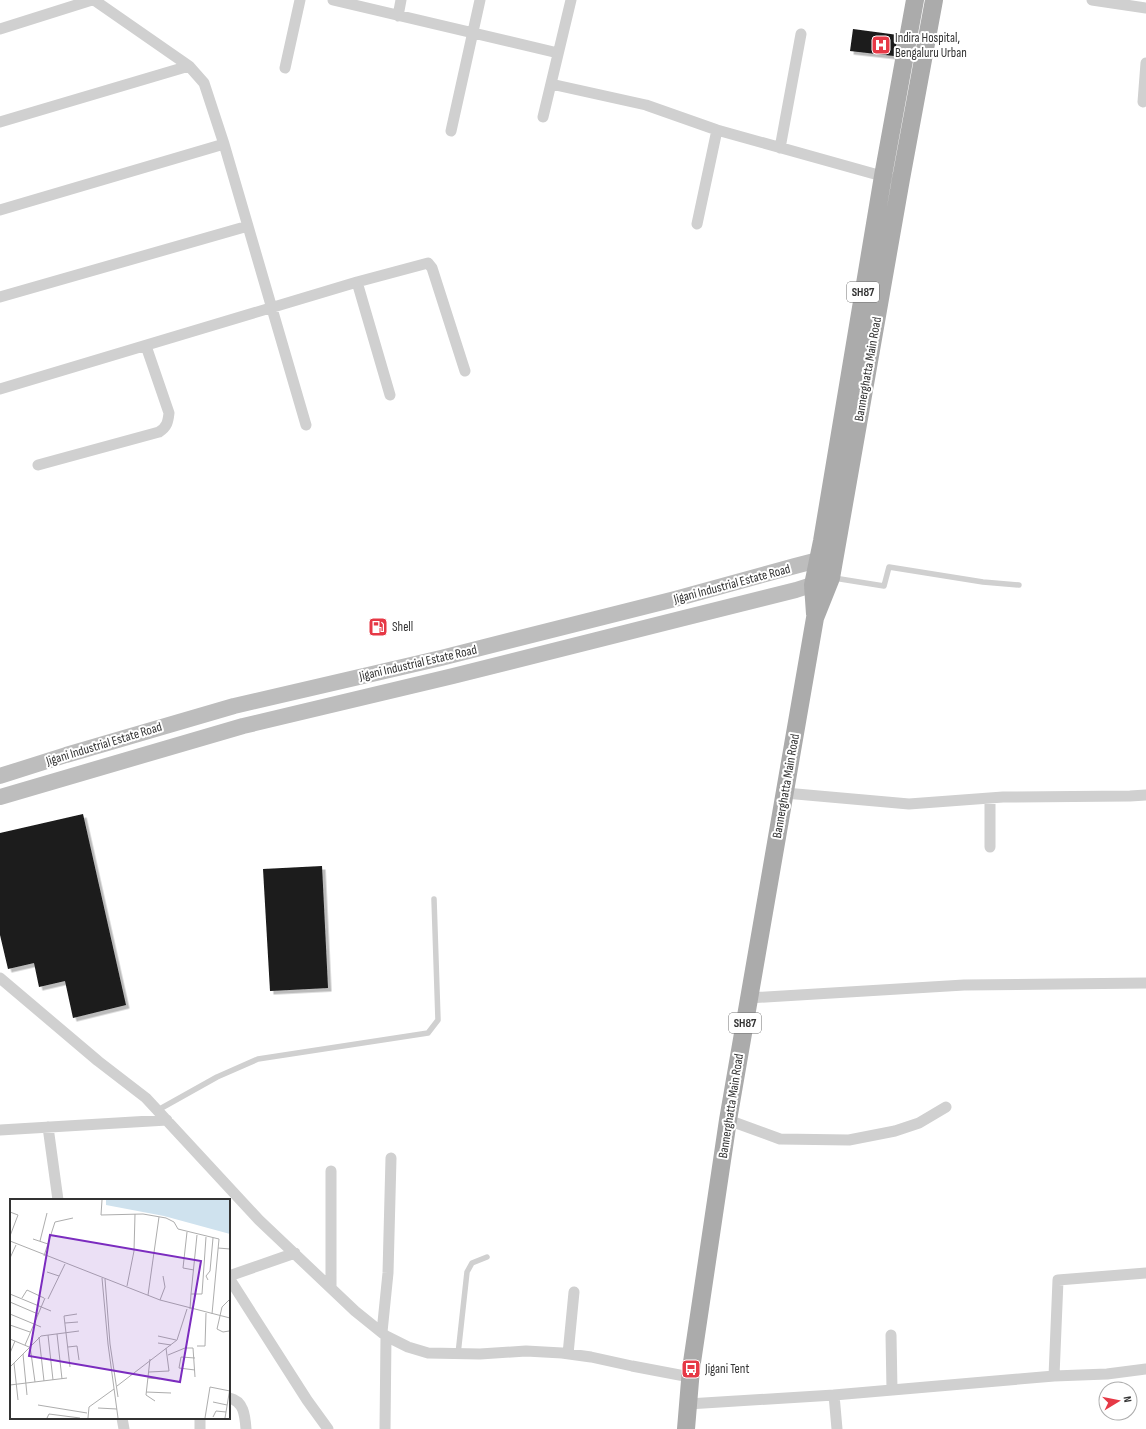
<svg xmlns="http://www.w3.org/2000/svg" width="1146" height="1429" viewBox="0 0 1146 1429" font-family="'Sofia Sans Condensed',sans-serif">
  <defs>
    <filter id="shadow"><feDropShadow dx="3.5" dy="3.5" stdDeviation="0" flood-color="#0004"/></filter>
  </defs>
  <rect width="100%" height="100%" fill="#fff"/>
  <path fill="#1a1a1a" filter="url(#shadow)" d="M853 29 898 35 894 56 850 51Z
    M83 814 126 1005 73 1018 65 981 39 987 34 963 8 969 0 935V833Z
    M322 866 328 988 270 991 263 869Z"/>
  <g fill="none" stroke-linecap="round" stroke-linejoin="round">
    <path stroke="#d0d0d0" stroke-width="5.5" d="M834 578 884 586 889 567 983 582 1019 585
      M158 1110 217 1077 258 1059 428 1033 438 1020 434 899
      M458 1354 467 1272 472 1263 487 1257"/>
    <path stroke="#d0d0d0" stroke-width="11" d="M94 0 189 66 204 83 224 144 306 425
      M333 0 558 53
      M1092 0 1146 8
      M398 16 401 0
      M0 29 92 0
      M285 68 300 0
      M551 84 646 105 717 130 889 178
      M1143 102 1146 63
      M543 117 571 0
      M0 122 189 66
      M451 131 480 0
      M780 148 801 34
      M0 210 224 144
      M697 224 717 130
      M357 282 390 395
      M0 297 248 226
      M0 389 357 282 428 263 432 268 465 371
      M38 465 159 432C167 427 168 422 169 413L146 346
      M785 793 909 804 1003 797 1130 796 1146 795
      M990 847V798
      M0 978 98 1061 146 1098 259 1220 355 1311 386 1336 408 1347 428 1353 480 1354 526 1351 562 1353 591 1357 632 1366 690 1377
      M749 998 964 985 1146 983
      M728 1120 780 1139 849 1140 895 1131 919 1123 946 1107
      M48 1127 58 1200
      M0 1130 167 1120
      M229 1276 295 1253
      M229 1278 307 1400 328 1429
      M331 1288V1171
      M382 1332 388 1273 391 1158
      M891 1335 892 1390
      M568 1354 574 1292
      M1054 1376 1058 1280 1146 1273
      M834 1395 1054 1376 1107 1374 1146 1369
      M229 1398C244 1401 245 1416 246 1429
      M688 1404 834 1395 837 1429
      M122 1418 124 1429
      M200 1418V1429
      M385 1429 386 1336"/>
    <path stroke="#bdbdbd" stroke-width="16" d="M0 776 66 755 234 706 441 658 675 599 795 566 818 560 829 555
      M0 797 243 726 453 676 680 619 796 590 824 581"/>
    <path stroke="#ababab" stroke-width="18" d="M815 614 813 585 822 541 883 176 915 0
      M686 1429 691 1369 728 1120 815 618 831 578 901 179 934 0"/>
  </g>
  <defs>
    <symbol id="hospital-square" viewBox="-11 -11 22 22"><rect x="-9" y="-9" width="18" height="18" rx="4" fill="#e63946" stroke="#fff"/><path d="M-5-5h3v3.5h4V-5h3V5h-3V1.5h-4V5h-3Z" fill="#fff"/></symbol>
    <symbol id="fuel-square" viewBox="-11 -11 22 22"><rect x="-9" y="-9" width="18" height="18" rx="4" fill="#e63946" stroke="#fff"/><path d="M-5.5-6h7V0h2V4h1.3V-2.5L3-4.5l.8-.8L6-3V5H2.5V1h-1V6h-7ZM-4.2-4.7v3.2H.2V-4.7Z" fill="#fff"/></symbol>
    <symbol id="bus-square" viewBox="-11 -11 22 22"><rect x="-9" y="-9" width="18" height="18" rx="4" fill="#e63946" stroke="#fff"/><path d="M-5-6H5V4H4V6H2V4H-2V6H-4V4H-5ZM-3.5-4V0h7V-4ZM-3.5 1.2v1.5H-2V1.2ZM2 1.2v1.5H3.5V1.2Z" fill="#fff"/></symbol>
  </defs>
  <g fill-rule="evenodd">
    <use href="#hospital-square" x="870" y="34" width="22" height="22"/>
    <use href="#fuel-square" x="367" y="616" width="22" height="22"/>
    <use href="#bus-square" x="680" y="1358" width="22" height="22"/>
  </g>
  <g text-anchor="middle" dominant-baseline="central" stroke-width="4" stroke-linejoin="round" paint-order="stroke">
    <g fill="#fff" stroke="#707070" stroke-width="1">
      <rect x="847" y="282" width="32" height="20" rx="3"/>
      <rect x="729" y="1013" width="32" height="20" rx="3"/>
    </g>
    <g font-size="12" font-weight="bold" fill="#333">
      <text x="863" y="292">SH87</text>
      <text x="745" y="1023">SH87</text>
    </g>
    <g font-size="13" fill="#333" stroke="#fff" text-anchor="start">
      <text x="895" y="38">Indira Hospital,<tspan x="895" dy="15">Bengaluru Urban</tspan></text>
      <text x="392" y="627">Shell</text>
      <text x="705" y="1369">Jigani Tent</text>
    </g>
    <g font-size="13" fill="#333" stroke="#fff">
      <text transform="translate(868 369) rotate(-80)">Bannerghatta Main Road</text>
      <text transform="translate(732 584) rotate(-15)">Jigani Industrial Estate Road</text>
      <text transform="translate(418 663) rotate(-13)">Jigani Industrial Estate Road</text>
      <text transform="translate(104 744) rotate(-17)">Jigani Industrial Estate Road</text>
      <text transform="translate(786 786) rotate(-80)">Bannerghatta Main Road</text>
      <text transform="translate(731 1106) rotate(-81)">Bannerghatta Main Road</text>
    </g>
  </g>
  <g transform="translate(10 1199)">
    <rect width="220" height="220" fill="#fff"/>
    <path d="M96 1H220V35L154 17 96 6Z" fill="#cfe2ee"/>
    <path fill="none" stroke="#adadad" stroke-width="1" d="M92 1 91 16 133 15 156 19 164 23 168 30 209 40 202 115M0 13 8 16 0 37M177 33 173 69 184 71M23 40 38 45M0 42 150 101 220 119M30 42 37 14M208 49 220 50M34 57 45 23 63 19M0 59 6 46M37 73 49 77M92 79 98 145 108 219M95 80 100 145 108 198M198 81 196 77 200 72 203 39M117 87 124 52 125 15M0 95 41 112M181 95 187 36M138 96 149 18M12 99 17 91 34 99M38 100 55 65M150 101 155 88 153 77M0 103 28 115M180 110 181 95H192L196 38M0 115 24 125 35 99M55 124 68 123M0 126 20 133M219 132 213 133 207 130 212 108 220 100M47 135 52 180M38 136 43 181M148 137 166 141M29 138 34 182M0 140 19 148M148 144 161 146M15 146 24 125 31 128M20 147 25 183M187 147H195L196 114M58 148 67 147 69 161M0 154 5 142M13 155 17 196M158 156 175 149H183L185 178M185 159 171 158 169 169 185 171M140 160 136 196 145 202M4 164 8 201M0 168 31 137 69 132M60 168 54 117 67 115M139 173 159 172 156 149M138 179 150 180M0 186 57 179M107 187 167 141 177 110M136 193 161 194M203 203 217 206M28 206 77 214M88 209 107 210M203 218 206 212 216 213M37 219 39 215 70 219M78 219 79 208 104 190M195 219 200 188 220 192M215 219 220 189"/>
    <path fill="#7b2cbf" fill-opacity="0.15" stroke="#7b2cbf" stroke-width="2" d="M40 36 191 62 170 183 19 157Z"/>
    <rect width="220" height="220" fill="none" stroke="#333" stroke-width="2"/>
  </g>
  <g transform="translate(1118 1401) rotate(80)"><circle r="19" fill="#ffffff" stroke="#adadad"/>
  <path d="M0-3L7 15L0 10L-7 15Z" fill="#e63946"/>
  <text y="-6" font-size="11" font-weight="bold" text-anchor="middle" fill="#333333">N</text>
  </g>
</svg>
